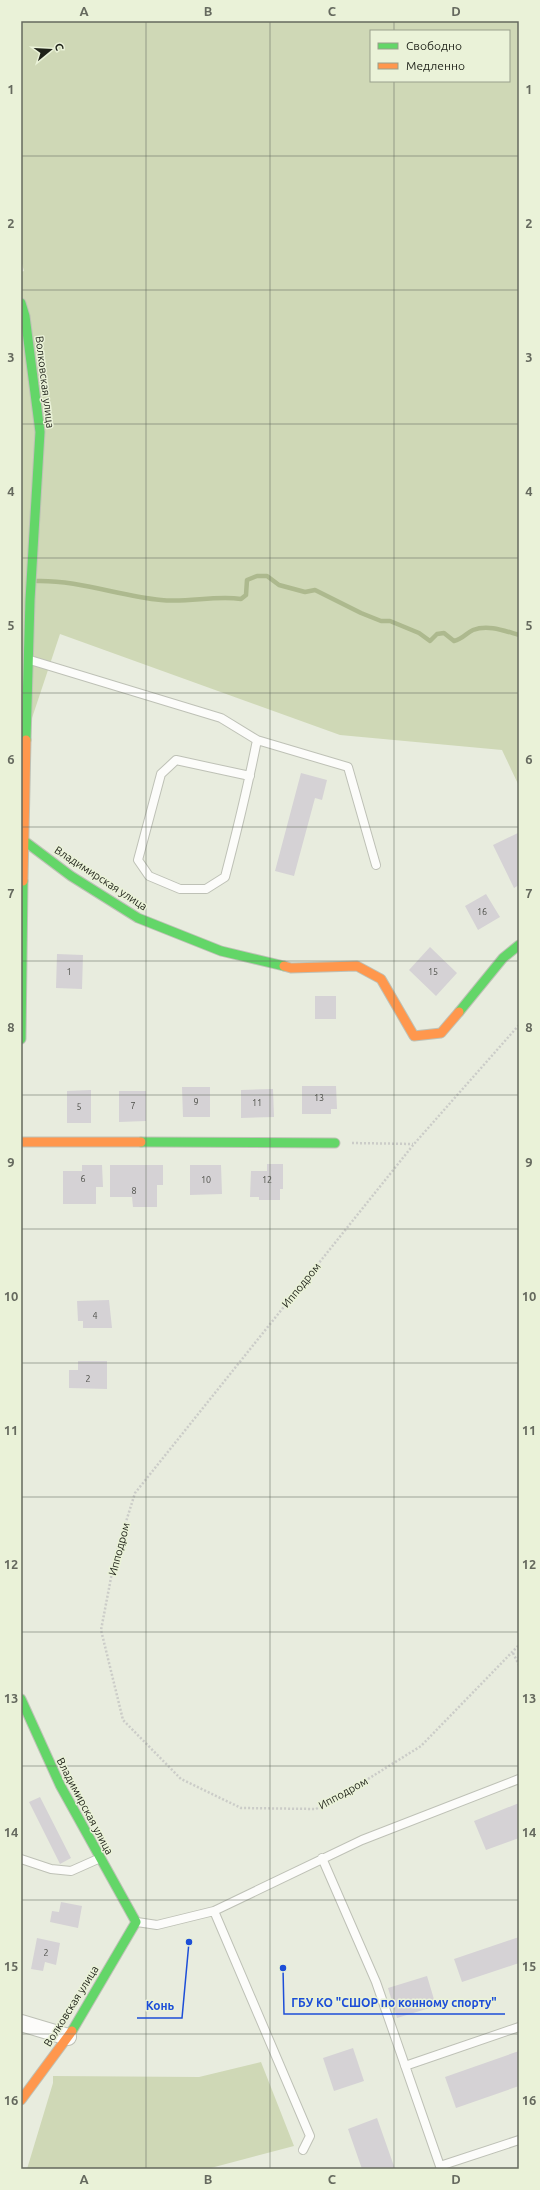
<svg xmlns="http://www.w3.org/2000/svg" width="540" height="2190" viewBox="0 0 540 2190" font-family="Ubuntu,sans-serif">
  <rect width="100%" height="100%" fill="#e8ecde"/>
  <path fill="#cfd8b6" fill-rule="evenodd" d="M21 21H519V786L502 750 340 735 60 634 21 751V272L24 271 21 260ZM371 31H509V81H371Z
    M261 2062 294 2146 207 2169H27L53 2083V2076L199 2077Z"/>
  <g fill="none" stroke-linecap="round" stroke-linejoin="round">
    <path stroke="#adb98e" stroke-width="4.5" d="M37 581C78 580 120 596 161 600 188 603 215 595 241 599L246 595 247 580 257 576H267L279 585 305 592 315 590 361 613 381 621H390L419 633 430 641 437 634 444 633 454 641C463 639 466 633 473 630 488 624 505 631 519 635"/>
  </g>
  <path fill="#d5d2d5" d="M301 773 327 780 322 800 315 798 294 876 275 871Z
    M518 833 519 885 514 888 493 845Z
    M486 894 500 917 478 930 465 906Z
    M430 947 457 973 436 996 409 970Z
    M57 954 83 955 82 989 56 988Z
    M315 996H336V1019H315Z
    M302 1086H336L337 1109H331V1114H302Z
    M182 1087H210V1117H183Z
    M273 1089 274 1117 241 1118V1090Z
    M91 1090V1123H67V1091Z
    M119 1091H146V1121L119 1122Z
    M267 1164H283V1189H280V1200H259V1197H250L251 1171H267Z
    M82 1165H102L103 1187H96V1204H63V1171H82Z
    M110 1165H163V1185H157V1207H133L132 1197H110Z
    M190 1165H221L222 1194 190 1195Z
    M109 1300 112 1328H83V1321H78L77 1301Z
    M78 1361H107V1389L69 1388V1370H78Z
    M40 1797 71 1858 60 1864 29 1802Z
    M519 1803V1838L486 1850 474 1821Z
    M61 1902 82 1906 78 1928 50 1922 52 1911 59 1912Z
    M519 1937V1963L462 1982 454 1959Z
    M37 1938 60 1943 56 1965 45 1962 43 1971 31 1969Z
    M427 1976 436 2006 397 2018 388 1988Z
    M353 2048 364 2081 334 2091 323 2058Z
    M519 2051V2086L456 2108 445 2077Z
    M377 2118 395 2169H362L348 2129Z"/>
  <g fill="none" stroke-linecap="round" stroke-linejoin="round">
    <defs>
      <path id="lane" d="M30 660 221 718 257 740C248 786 237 831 225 877L206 889H180L149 876 138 860 161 774 176 760 250 776
        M257 740 348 767 376 865
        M322 1858 376 1982 441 2169
        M21 1859 51 1869 71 1871 98 1859
        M214 1911 310 2136 303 2150
        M137 1922 157 1925 214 1911 362 1840 519 1779
        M405 2066 519 2027
        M440 2166 519 2140"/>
      <path id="street" d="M21 2023 68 2037"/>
      <path id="fast" d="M21 303 25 316 40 432 30 600 26 740
        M23 840 71 876 138 918 221 951 284 966
        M459 1012 503 958 519 945
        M21 1039 23 881
        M141 1142 335 1143
        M21 1699 60 1785 136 1922 72 2031"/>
      <path id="slow" d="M23 881 26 740
        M284 966 291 968 357 966 381 979 414 1036 441 1033 459 1012
        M21 1142H141
        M21 2100 72 2031"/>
    </defs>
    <use href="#lane" stroke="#bec1b6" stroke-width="10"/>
    <use href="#street" stroke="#bec1b6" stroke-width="18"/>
    <use href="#fast" stroke="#bec1b6" stroke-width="11"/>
    <use href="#slow" stroke="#bec1b6" stroke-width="11"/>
    <path stroke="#cbccc8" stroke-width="2.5" stroke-dasharray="2 2" stroke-linecap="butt" d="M519 1025 414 1144 135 1493 115 1557 101 1630 123 1720 181 1779 241 1808 316 1809 368 1779 421 1746 519 1645
      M352 1143 413 1144
      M513 1653 519 1665"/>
    <use href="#lane" stroke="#fcfcfa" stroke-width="8"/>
    <use href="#street" stroke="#fcfcfa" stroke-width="16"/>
    <use href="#fast" stroke="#63d668" stroke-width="9"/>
    <use href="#slow" stroke="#ff974d" stroke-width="9"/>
  </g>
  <path fill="none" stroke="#65695e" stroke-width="1" stroke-opacity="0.55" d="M146 21V2169M270 21V2169M394 21V31M394 81V2169M21 156H519M21 290H519M21 424H519M21 558H519M21 693H519M21 827H519M21 961H519M21 1095H519M21 1229H519M21 1363H519M21 1497H519M21 1632H519M21 1766H519M21 1900H519M21 2034H519"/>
  <g text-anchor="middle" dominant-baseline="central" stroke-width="3" stroke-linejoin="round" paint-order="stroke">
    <g font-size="9" fill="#4c4e48">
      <text x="482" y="912">16</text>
      <text x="69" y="972">1</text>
      <text x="433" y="972">15</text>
      <text x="319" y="1098">13</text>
      <text x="196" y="1102">9</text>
      <text x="257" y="1103">11</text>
      <text x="133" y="1106">7</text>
      <text x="79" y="1107">5</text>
      <text x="83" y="1179">6</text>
      <text x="206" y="1180">10</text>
      <text x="267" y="1180">12</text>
      <text x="134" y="1191">8</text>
      <text x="95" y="1316">4</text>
      <text x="88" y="1379">2</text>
      <text x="46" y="1953">2</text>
    </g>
    <g font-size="11" fill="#1f2219" stroke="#eaf2d8">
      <text transform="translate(45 382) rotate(83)">Волковская улица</text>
      <text transform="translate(101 878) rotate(33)">Владимирская улица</text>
      <text transform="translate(301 1285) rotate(-51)">Ипподром</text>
      <text transform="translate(119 1549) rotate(-75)">Ипподром</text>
      <text transform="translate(343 1793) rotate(-29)">Ипподром</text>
      <text transform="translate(85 1806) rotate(62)">Владимирская улица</text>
      <text transform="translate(71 2006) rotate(-58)">Волковская улица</text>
    </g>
  </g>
  <path fill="none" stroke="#1d4ed8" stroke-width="1.5" d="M283 1968L284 2014H505M189 1942L182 2018H137"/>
  <g fill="#1d4ed8" stroke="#eaf2d8" stroke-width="1.5">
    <circle cx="283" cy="1968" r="4"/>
    <circle cx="189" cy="1942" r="4"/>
  </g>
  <g font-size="12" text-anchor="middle" font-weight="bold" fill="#1d4ed8" stroke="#eaf2d8" stroke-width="3" stroke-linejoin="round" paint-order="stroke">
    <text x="394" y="2007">ГБУ КО "СШОР по конному спорту"</text>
    <text x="160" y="2010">Конь</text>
  </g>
  <rect width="540" height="2190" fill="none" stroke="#eaf2d8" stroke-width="44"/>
  <rect x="370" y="30" width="140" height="52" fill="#eaf2d8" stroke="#999f8c"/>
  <rect x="378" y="43" width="20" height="6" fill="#63d668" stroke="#999f8c"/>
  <text x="406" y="50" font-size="12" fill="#1f2219">Свободно</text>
  <rect x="378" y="63" width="20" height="6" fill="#ff974d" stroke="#999f8c"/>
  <text x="406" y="70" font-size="12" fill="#1f2219">Медленно</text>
  <g transform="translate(50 50) rotate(72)" stroke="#eaf2d8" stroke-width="3" paint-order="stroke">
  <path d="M0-3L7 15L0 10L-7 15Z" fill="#1f2219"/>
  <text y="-6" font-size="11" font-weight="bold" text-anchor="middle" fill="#1f2219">С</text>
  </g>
  <rect x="22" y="22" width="496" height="2146" fill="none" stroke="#65695e" stroke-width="1.5"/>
  <g font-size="13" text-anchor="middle" font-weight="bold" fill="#65695e">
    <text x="84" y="16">A</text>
    <text x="208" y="16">B</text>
    <text x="332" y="16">C</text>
    <text x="456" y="16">D</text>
    <text x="11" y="94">1</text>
    <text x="529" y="94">1</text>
    <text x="11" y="228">2</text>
    <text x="529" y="228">2</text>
    <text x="11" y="362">3</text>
    <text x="529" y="362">3</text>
    <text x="11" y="496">4</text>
    <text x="529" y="496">4</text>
    <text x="11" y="630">5</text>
    <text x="529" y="630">5</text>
    <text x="11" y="764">6</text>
    <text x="529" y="764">6</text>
    <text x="11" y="898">7</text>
    <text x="529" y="898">7</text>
    <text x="11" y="1032">8</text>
    <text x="529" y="1032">8</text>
    <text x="11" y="1167">9</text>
    <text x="529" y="1167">9</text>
    <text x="11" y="1301">10</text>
    <text x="529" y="1301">10</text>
    <text x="11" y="1435">11</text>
    <text x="529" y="1435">11</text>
    <text x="11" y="1569">12</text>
    <text x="529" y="1569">12</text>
    <text x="11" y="1703">13</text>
    <text x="529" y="1703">13</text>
    <text x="11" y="1837">14</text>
    <text x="529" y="1837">14</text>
    <text x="11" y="1971">15</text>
    <text x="529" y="1971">15</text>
    <text x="11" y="2105">16</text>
    <text x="529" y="2105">16</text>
    <text x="84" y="2184">A</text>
    <text x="208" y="2184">B</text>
    <text x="332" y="2184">C</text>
    <text x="456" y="2184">D</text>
  </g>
</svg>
